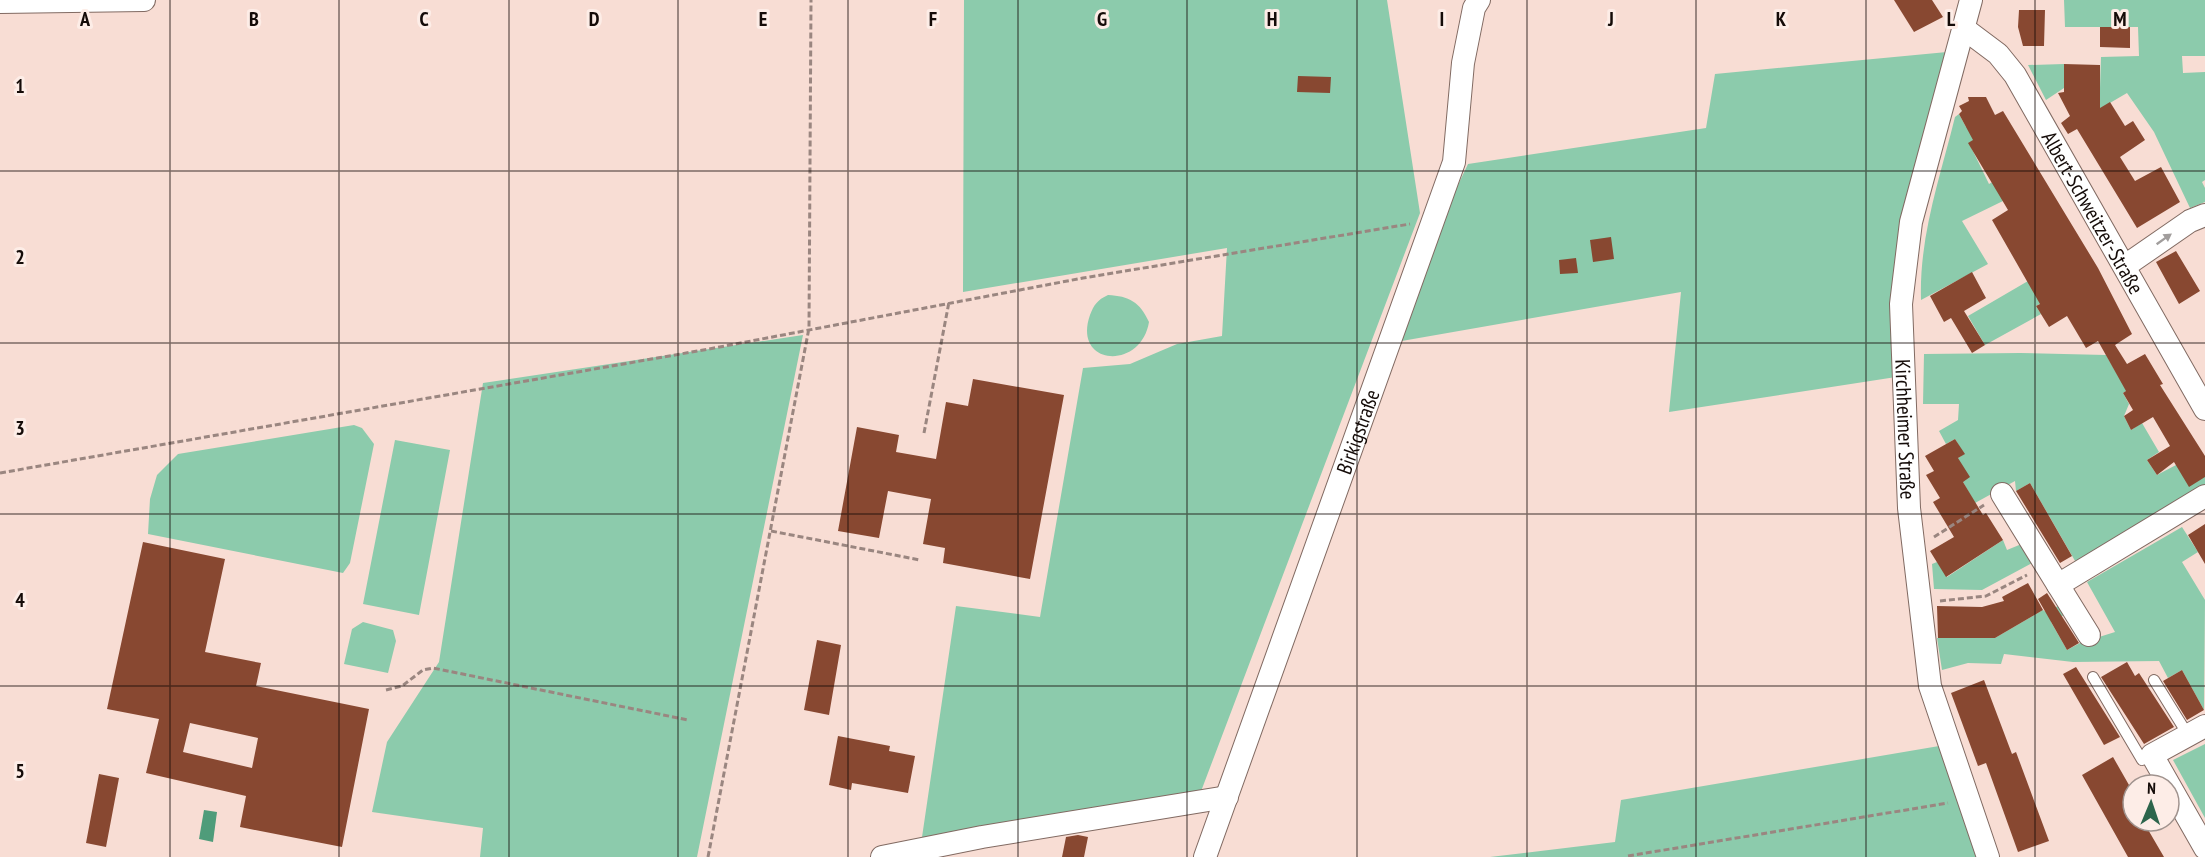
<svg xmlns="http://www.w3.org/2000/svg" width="2205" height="857" viewBox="0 0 2205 857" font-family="'PT Sans Narrow',sans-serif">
  <rect width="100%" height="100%" fill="#f8ddd4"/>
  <path fill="#8ccbac" d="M964 0H1387L1420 213 1200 794 921 844 956 606 1040 617 1083 368 1130 364 1177 344 1222 336 1227 248 963 292Z
    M2064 0H2205V56H2182L2183 73 2205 72V180L2202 182 2205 188V202L2190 208 2154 132 2127 93 2091 114 2082 88H2100L2101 57 2139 56 2138 27H2065Z
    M1947 52 1896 377 1669 412 1681 292 1396 342 1446 210 1468 164 1706 128 1715 74Z
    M2064 64V88L2046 100 2028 65Z
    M1959 114 1966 127 1979 120 1987 133 1969 143 1989 184 2003 176V201L1962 221 1988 264 1921 300C1919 236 1940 178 1955 117Z
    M2040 274 2055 295 2036 306 2041 314 1985 345 1968 316Z
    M1108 295C1129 296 1140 302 1149 322 1141 371 1072 366 1090 315 1094 305 1097 300 1108 295Z
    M803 335 697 857H480L483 828 372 812 387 742 439 662 483 383Z
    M2020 353 2106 355 2121 381 2133 387 2123 393 2129 404 2124 416 2131 430 2142 423 2159 452 2147 460 2157 475 2176 465 2205 477V489L2078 566 2030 483 2016 491 2015 481 1975 503 1963 482 1958 458 1964 454 1955 439 1946 444 1939 431 1958 420 1959 404H1923L1924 354Z
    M354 425 362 428 374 444 350 563 343 573 148 534 150 499 157 475 178 454Z
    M395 440 450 450 419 615 363 604Z
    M2182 527 2198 552 2182 562 2205 600 2204 710 2182 670 2168 678 2159 661 2073 662 2004 654 2001 664 1968 663 1942 670 1937 638H1995L2043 610 2046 612 2060 605 2064 615 2051 622 2067 650 2080 643 2115 632 2087 582Z
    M2003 540 2007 550 2024 543 2034 562 1982 590 1934 589 1932 564 1937 562 1947 577Z
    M363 622 393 630 396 641 388 673 344 664 352 629Z
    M2205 744V818L2173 760Z
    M1945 745 1983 857H1490L1615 842 1621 800Z"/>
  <path fill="#4f9c7a" d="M204 810 217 812 213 842 199 839Z"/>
  <path fill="#884831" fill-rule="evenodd" d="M1894 0H1932L1943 17 1914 32Z
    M2019 10H2045L2044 46H2023L2018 27Z
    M2100 27H2130V48L2100 47Z
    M2064 64 2100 65V108L2110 102 2125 126 2133 121 2145 140 2120 157 2135 181 2161 167 2180 202 2137 228 2077 129 2068 134 2061 123 2070 116 2058 93 2064 92Z
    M1298 76 1331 77 1330 93 1297 92Z
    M1968 97H1986L1995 115 2003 111 2098 268 2132 334 2115 345 2127 364 2145 354 2163 384 2160 385 2205 456V477L2189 487 2174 462 2157 475 2147 460 2170 446 2153 417 2131 430 2124 416 2133 410 2123 393 2126 391 2098 341 2086 348 2067 316 2049 327 2036 306 2040 304 1992 220 2008 210 1968 143 1973 140 1959 114 1962 111 1959 106 1969 101Z
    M1611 237 1614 259 1593 262 1590 240Z
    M2176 251 2200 291 2179 304 2156 262Z
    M1576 258 1578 273 1560 274 1559 260Z
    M1972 272 1986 298 1964 311 1985 345 1972 353 1951 318 1944 322 1930 296Z
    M973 379 1064 395 1030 579 943 563 945 548 923 544 931 499 888 491 879 538 838 531 857 427 899 435 896 452 936 459 946 402 968 406Z
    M1955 439 1965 454 1958 458 1970 477 1963 482 1983 515 1986 513 2003 540 1946 577 1930 551 1954 537 1933 502 1940 498 1926 475 1934 471 1925 456Z
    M2030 483 2072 556 2060 563 2016 491Z
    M2205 524V564L2188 535Z
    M143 542 225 559 205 652 261 663 256 686 369 709 342 847 240 827 246 796 146 773 159 719 107 709ZM190 723 258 738 252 768 183 752Z
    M2028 583 2043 610 1995 638H1938L1937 606 1982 607 2004 601 2002 597Z
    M2047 593 2079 643 2067 650 2038 599Z
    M817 640 841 645 829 715 804 710Z
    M2127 662 2135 676 2139 673 2174 727 2144 744 2101 677Z
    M2076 667 2120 737 2104 745 2063 674Z
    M2182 670 2204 710 2187 720 2163 681Z
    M1984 680 2012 754 2016 752 2049 841 2018 852 1986 763 1978 766 1951 693Z
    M838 736 890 746 889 751 915 756 908 793 852 783 851 790 829 785Z
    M2113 757 2133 792V821H2143L2164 857H2128L2082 775Z
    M99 774 119 778 106 847 86 843Z
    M1078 835 1088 837 1084 857H1062L1066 837Z"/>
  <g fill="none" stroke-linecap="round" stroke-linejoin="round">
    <defs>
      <path id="service" d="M2093 677 2142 760 2152 755
        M2154 680 2188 735"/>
      <g id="minor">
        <path id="s1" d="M1971 0 1911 222 1901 304 1909 508 1930 686 1988 857"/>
        <path d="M0 2 144 0"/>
        <path id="s2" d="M1966 30 1998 54 2015 75 2205 409"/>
        <path d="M2125 266 2190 221 2205 215"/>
        <path d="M2002 494 2058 585 2205 496"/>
        <path d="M2058 585 2089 635"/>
        <path d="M2205 726 2152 755 2205 848"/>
        <path d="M882 857 982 837 1227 797"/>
        <path id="s3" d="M1205 857 1454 162 1463 63 1474 8 1479 0"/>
      </g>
    </defs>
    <use href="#service" stroke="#816a62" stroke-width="12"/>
    <use href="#minor" stroke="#816a62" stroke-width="24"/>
    <path stroke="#9a8680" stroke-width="3" stroke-dasharray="6 3" stroke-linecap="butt" d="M924 433 949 302
      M0 473 709 349 1083 278 1410 224
      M771 531 920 560
      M1934 537 1984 505
      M1940 601 1986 596 2027 575
      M386 690 402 686 423 670 433 668 688 720
      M1628 856 1948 803
      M708 857 809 328 811 0"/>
    <use href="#service" stroke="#fff" stroke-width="10"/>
    <use href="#minor" stroke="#fff" stroke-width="22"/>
  </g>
  <defs><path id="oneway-solid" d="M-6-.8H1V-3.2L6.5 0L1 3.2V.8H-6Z" transform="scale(1.5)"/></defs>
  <use fill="#a19d9c" href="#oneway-solid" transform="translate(2164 239) rotate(-35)"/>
  <path fill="none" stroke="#140b08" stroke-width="1.5" stroke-opacity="0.55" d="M170 0V857M339 0V857M509 0V857M678 0V857M848 0V857M1018 0V857M1187 0V857M1357 0V857M1527 0V857M1696 0V857M1866 0V857M2035 0V857M0 171H2205M0 343H2205M0 514H2205M0 686H2205"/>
  <g text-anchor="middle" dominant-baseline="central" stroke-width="6" stroke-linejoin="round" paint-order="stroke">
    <g font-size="21" fill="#140b08" stroke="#fdede7">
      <text stroke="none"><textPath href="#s2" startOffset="225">Albert-Schweitzer-Straße</textPath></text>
      <text stroke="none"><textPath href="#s1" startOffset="438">Kirchheimer Straße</textPath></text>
      <text stroke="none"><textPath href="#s3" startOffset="452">Birkigstraße</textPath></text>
    </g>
  </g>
  <g font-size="20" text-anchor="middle" font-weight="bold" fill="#140b08" stroke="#fdede7" stroke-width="6" stroke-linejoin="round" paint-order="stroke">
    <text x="85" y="26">A</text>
    <text x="254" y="26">B</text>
    <text x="424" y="26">C</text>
    <text x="594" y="26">D</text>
    <text x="763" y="26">E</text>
    <text x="933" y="26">F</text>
    <text x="1102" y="26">G</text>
    <text x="1272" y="26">H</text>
    <text x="1442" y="26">I</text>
    <text x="1611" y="26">J</text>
    <text x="1781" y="26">K</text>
    <text x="1951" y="26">L</text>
    <text x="2120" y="26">M</text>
    <text x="20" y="93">1</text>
    <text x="20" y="264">2</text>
    <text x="20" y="435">3</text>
    <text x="20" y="607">4</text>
    <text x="20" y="778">5</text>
  </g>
  <g transform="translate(2151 803) rotate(2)"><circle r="28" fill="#fdede7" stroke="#a0938e" stroke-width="1.5"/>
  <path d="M0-4.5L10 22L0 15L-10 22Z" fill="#2d654c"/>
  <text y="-9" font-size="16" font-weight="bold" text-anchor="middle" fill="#140b08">N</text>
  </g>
</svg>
